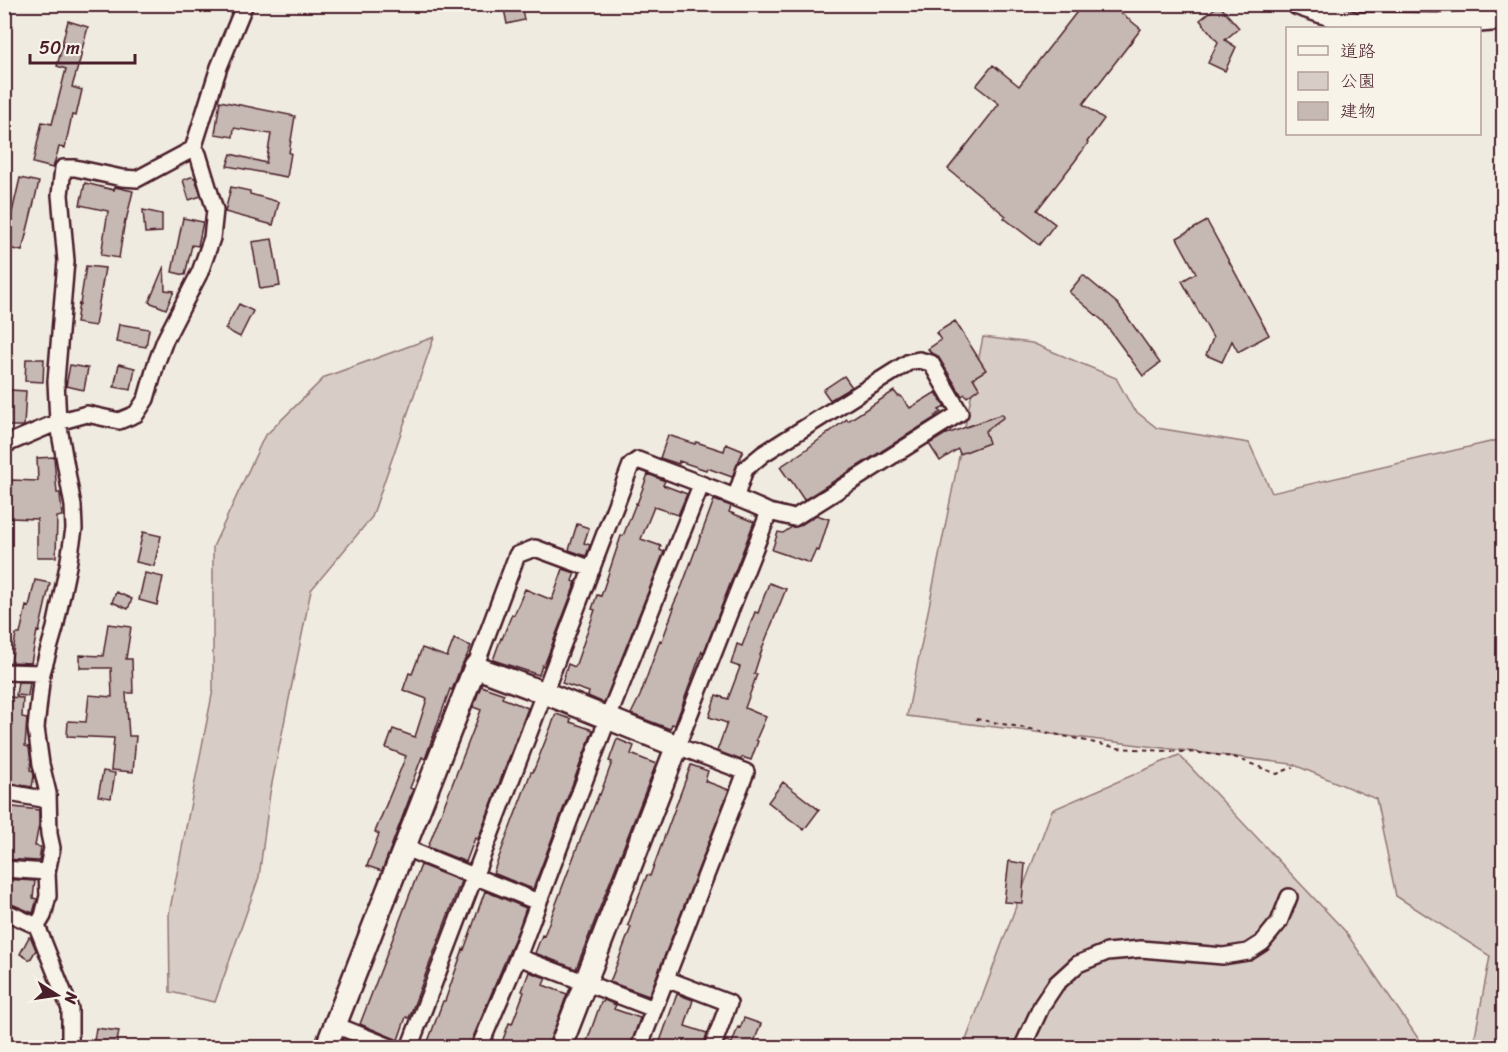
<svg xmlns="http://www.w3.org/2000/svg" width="1508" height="1052" viewBox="0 0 1508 1052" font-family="Sriracha,'Klee One',sans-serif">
  <rect width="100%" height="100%" fill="#f0ebe0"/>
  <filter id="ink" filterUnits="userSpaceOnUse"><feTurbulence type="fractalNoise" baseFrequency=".0167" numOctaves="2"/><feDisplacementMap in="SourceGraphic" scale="12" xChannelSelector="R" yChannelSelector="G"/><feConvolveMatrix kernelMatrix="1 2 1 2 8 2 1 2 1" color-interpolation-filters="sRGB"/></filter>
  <g filter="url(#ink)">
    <path fill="#d8cdc6" stroke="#917678" stroke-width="1.5" d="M434 337 372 517 311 590 270 793 259 877 215 1002 170 992 169 914 213 690V547L264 437 325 377Z
      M983 337 1032 343 1116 378 1133 409 1157 428 1249 443 1272 493 1503 439V1047H1473L1490 956 1396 896 1376 799 1292 764 907 716Z
      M1179 755 1345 931 1424 1047 963 1048 1052 810Z"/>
    <path fill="#c6b8b3" stroke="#4a1f2b" stroke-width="1.5" d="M503 4H521L524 20 507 24Z
      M1083 4H1093L1099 9 1103 4H1110L1141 29 1083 104 1104 119 1087 142 1088 143 1075 161 1037 210 1055 224 1039 245 1004 218 1006 216 948 169 999 104 976 86 993 65 1019 86Z
      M1219 5 1239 28 1225 40 1236 47 1225 71 1208 63 1218 42 1200 20Z
      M68 21 88 27 81 53H82L72 87 82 90 76 116 72 115 65 148 59 147 53 168 33 163 42 122 52 124 66 69 57 66 63 44H62Z
      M220 101 295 116 289 153H291L287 177 227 166 231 154 266 163 271 134 234 128 233 137 215 134Z
      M191 177 195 178 201 196 189 200 183 180Z
      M20 178 39 182 22 251 4 247Z
      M85 183 114 190 115 187 133 191 126 221 125 220 119 258 101 255 108 211 80 205Z
      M231 187 250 191V194L279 202 273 225 225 212Z
      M143 210 162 214V232L145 233Z
      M183 218 203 222 198 246 192 245 185 275 172 272Z
      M1207 221 1269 335 1238 352 1232 341 1222 362 1206 355 1213 338 1182 281 1196 273 1177 238Z
      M272 239 280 286 260 289 252 242Z
      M86 266 105 268 95 326 76 323 79 303 80 304Z
      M164 266 165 290 174 291 166 309 149 302Z
      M1083 275 1118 304 1160 363 1143 376 1103 321 1069 292Z
      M239 304 253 311 240 337 225 329Z
      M955 321 986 370 973 378 979 388 967 397 965 394 962 396 939 358 936 355 931 353 928 349 941 340 936 333Z
      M119 324 149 329 146 347 116 342Z
      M26 359H44L43 382 25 381Z
      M119 364 135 368 131 390 114 387Z
      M70 365 88 368 84 390 66 386Z
      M844 376 852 387 830 400 823 390Z
      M10 390 26 391 24 426H8Z
      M894 391 898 396H901L910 408 936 392 945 407 939 410 941 412 935 416 936 417 804 500 790 479 789 480 780 467 804 451 847 419 848 421Z
      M1002 414 1004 417 985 431 989 443 960 454 958 449 940 461 929 444 947 433V434Z
      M668 435 695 444 696 442 724 451 726 444 743 451 732 477 707 468 706 470 679 461V464L660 458Z
      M54 457 57 493H60L62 516 57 517 56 557H37V519L10 518 11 480 38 481 37 458Z
      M648 474 665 481 663 485 687 494 678 515 654 507 641 539 661 546 660 550 664 552 604 703 588 696 589 692 562 683 568 664 575 667 595 610 592 609 597 595 601 596 621 536H623L636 503 637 504Z
      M714 500 731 506 729 512 754 522 704 652 702 651 675 725 672 724 670 729 631 714 640 696 660 640 662 641 674 608H672L682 586Z
      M816 515 829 519 819 551 816 550 810 563 772 550 778 532 783 533 792 527 799 526Z
      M577 524 589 528 584 543 590 545 586 556 569 550Z
      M143 532 161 536 154 566 136 562Z
      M563 569 575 573 572 581 576 582 544 666 542 665 539 675 493 660 501 638 502 639 512 614 514 615 525 589 552 600Z
      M145 573 163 577 157 605 139 600Z
      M35 580 50 583 39 632 37 631 31 663 11 662 16 634H20L26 606 29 607Z
      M769 583 786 589 763 646 754 674H757L745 708 766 717 756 740 758 741 751 760 742 757 741 760 717 751 727 723 709 717 716 695 728 699 740 667 731 664 737 644 742 646 755 612 758 613Z
      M116 592 132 599 128 609 112 602Z
      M108 624 131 627 126 659H132L133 693H126L129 736H136L133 772 111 770 114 738 67 736 68 721 86 722 89 695 112 697 111 668H80V655L103 656Z
      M454 639 471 646 466 658 461 666 452 690 450 689 425 759 422 757 410 788 413 789 382 871 367 866 379 834 375 832 406 756 386 748 393 729 415 737 427 699 403 690 409 673 412 674 422 648 447 657Z
      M18 682H30L28 696 16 695Z
      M481 686 504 694 502 698 528 708 478 839 475 838 466 862 428 847 481 710 473 707Z
      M9 697 23 698 22 717 27 718 25 746 29 747 31 763 30 770 33 771 34 776 32 787 4 782V734H7Z
      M556 714 571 719 570 722 593 730 533 889 493 873 531 772H533Z
      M617 739 634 746 631 754 656 764 576 969 535 953 542 935 544 936 577 848 599 794 600 795 612 762 609 761Z
      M691 765 708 771 705 781 729 790 649 996 610 982 631 927 628 925 634 908 647 875 650 876Z
      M103 771 115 773 111 798 98 796Z
      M783 782 819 810 804 830 768 802Z
      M5 806 39 810V825L35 846 41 847 39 861 4 859Z
      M1009 861 1025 864 1022 903 1004 902Z
      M421 865 461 881 409 1018 406 1017 398 1040 360 1024Z
      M4 879 35 881 33 898 37 899 33 913 4 901Z
      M485 891 526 908 519 928 469 1047H426L443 1001H445L463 949 464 950Z
      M29 937 31 938 36 950 30 960 20 954Z
      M529 972 546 978 543 985 567 994 548 1047H509L501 1045 509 1023 512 1024 524 992 522 991Z
      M677 994 693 1000 685 1026 707 1033 703 1047H658Z
      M604 1000 616 1005 614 1009 640 1018 630 1047H585L601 1002H603Z
      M744 1018 761 1024 752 1047H723L725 1040 732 1043 738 1027 740 1028Z
      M96 1028 119 1031 116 1047H93Z"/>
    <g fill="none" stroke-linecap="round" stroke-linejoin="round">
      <defs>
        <path id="street" d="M193 149 198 154 215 210 212 238 200 272 165 340 156 364 146 399 136 414 119 421 87 414 58 422 56 381 66 261 60 195 63 168H75L122 178 137 179 193 149 219 67 245 4
          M4 445 58 422 73 506 74 529 68 566 55 628 42 673 36 728 41 764 48 793 49 834 52 848 47 872 48 896 43 916 37 926 70 1009V1048
          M736 496 745 469 763 454 909 362 919 360 931 363 960 413 794 518 769 512
          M475 667 517 555 535 548 592 569
          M4 672 42 673
          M4 792 48 800
          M405 848 538 902
          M4 869 47 872
          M4 911 37 926
          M518 957 654 1009
          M666 979 729 1003 712 1048
          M335 1025 393 1048
          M409 1048C482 853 558 660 631 465L638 460C681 477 726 492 769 512L677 746 746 772 639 1048
          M479 1048 518 957 608 718 701 485
          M1022 1048 1042 1005 1056 984 1078 964 1107 952 1141 949 1223 956 1248 952 1262 943 1279 922 1289 897"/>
        <path id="secondary" d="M1298 4 1354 23 1442 24 1504 19
          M326 1048 475 667 545 693 677 746 560 1048"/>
      </defs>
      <use href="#street" stroke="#4a1f2b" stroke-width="20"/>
      <use href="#secondary" stroke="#4a1f2b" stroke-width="26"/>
      <path stroke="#4a1f2b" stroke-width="2" stroke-dasharray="4.5 4.5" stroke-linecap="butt" d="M976 719 1041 731 1118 748 1200 753 1234 757 1277 774 1293 767"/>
      <use href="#street" stroke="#f7f3e8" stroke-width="15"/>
      <use href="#secondary" stroke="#f7f3e8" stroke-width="21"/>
    </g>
  </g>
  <rect width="1508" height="1052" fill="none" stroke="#f7f3e8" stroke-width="24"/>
  <rect x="12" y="12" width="1484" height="1028" fill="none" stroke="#4a1f2b" stroke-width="2" filter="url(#ink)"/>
  <rect x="1286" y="27" width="195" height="108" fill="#f7f3e8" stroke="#b29e9c" stroke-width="1.5"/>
  <rect x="1298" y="46" width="30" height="9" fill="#f7f3e8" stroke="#b29e9c" stroke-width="1.5"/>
  <text x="1340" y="57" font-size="18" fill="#4a1f2b">道路</text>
  <rect x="1298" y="72" width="30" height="18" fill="#d8cdc6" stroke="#b29e9c" stroke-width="1.5"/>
  <text x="1340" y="87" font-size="18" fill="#4a1f2b">公園</text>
  <rect x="1298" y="102" width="30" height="18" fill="#c6b8b3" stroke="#b29e9c" stroke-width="1.5"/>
  <text x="1340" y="117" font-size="18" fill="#4a1f2b">建物</text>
  <g transform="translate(57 995) rotate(102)" stroke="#f7f3e8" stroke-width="4.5" paint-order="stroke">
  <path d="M0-4.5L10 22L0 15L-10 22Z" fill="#4a1f2b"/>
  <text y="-9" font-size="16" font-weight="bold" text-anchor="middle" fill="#4a1f2b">N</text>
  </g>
  <path d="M30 54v9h105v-9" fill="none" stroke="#4a1f2b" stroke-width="3"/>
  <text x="39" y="54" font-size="18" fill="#4a1f2b" stroke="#f7f3e8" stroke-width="4.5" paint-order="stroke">50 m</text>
</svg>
